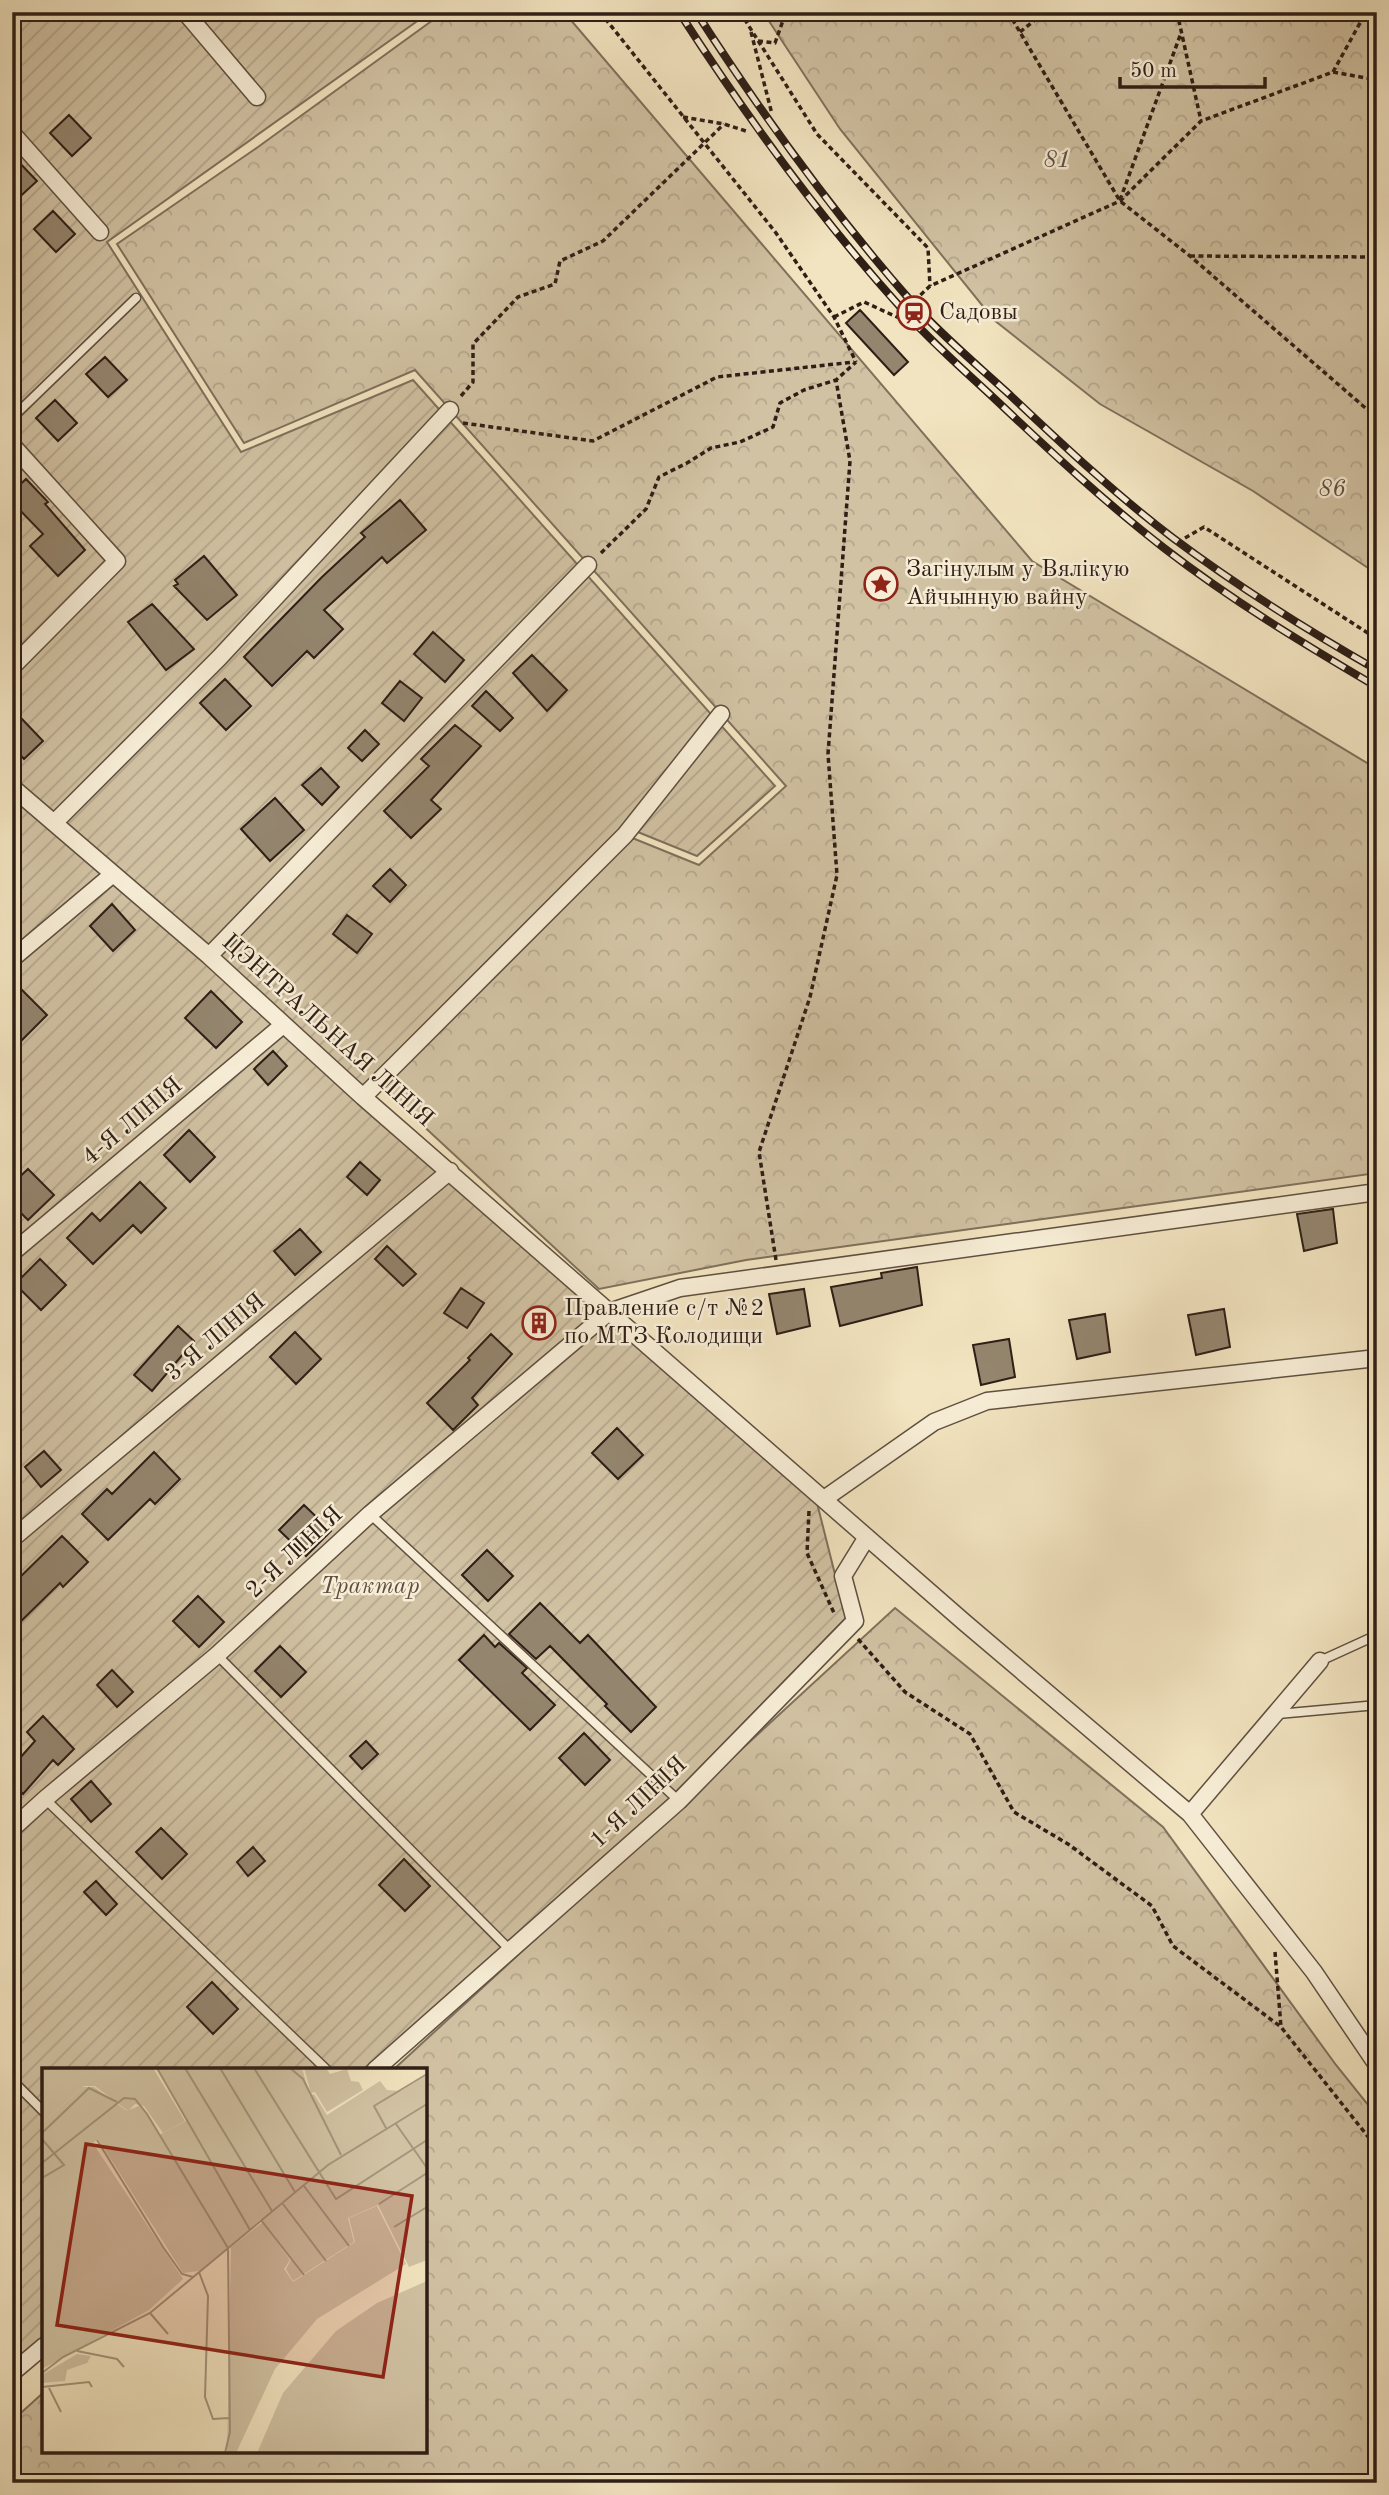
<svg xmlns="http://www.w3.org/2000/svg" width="1389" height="2495" viewBox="0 0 1389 2495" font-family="'Old Standard TT',serif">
  <defs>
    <pattern id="forest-crowns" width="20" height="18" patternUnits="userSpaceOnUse" patternTransform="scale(1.75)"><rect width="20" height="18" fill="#d1c2a3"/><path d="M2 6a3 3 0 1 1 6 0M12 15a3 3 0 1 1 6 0" fill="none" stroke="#b4a68c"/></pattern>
    <pattern id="garden-furrows" width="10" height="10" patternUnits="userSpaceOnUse" patternTransform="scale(1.75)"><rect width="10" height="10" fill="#d1c2a3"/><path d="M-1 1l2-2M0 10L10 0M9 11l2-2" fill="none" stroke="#b4a68c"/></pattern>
  </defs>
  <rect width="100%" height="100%" fill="#f2e4c0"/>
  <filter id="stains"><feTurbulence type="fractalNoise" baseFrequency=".00286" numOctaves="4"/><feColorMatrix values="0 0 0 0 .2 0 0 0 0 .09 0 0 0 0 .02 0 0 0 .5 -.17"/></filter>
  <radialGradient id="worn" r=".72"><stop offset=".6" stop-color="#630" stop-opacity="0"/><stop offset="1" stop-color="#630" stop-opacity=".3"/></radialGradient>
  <path fill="url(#forest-crowns)" stroke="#80705c" stroke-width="2" d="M444 12H564L1032 561 1377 769V1173L746 1260 599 1289 377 1083 625 835 699 865 786 786 415 370 244 443 117 244 258 147Z
    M763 12H1377V574L1253 491 1100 404 994 320 840 129Z
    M895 1608 1163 1827 1336 2065 1377 2116V2483H16L12 2480V2421L44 2392V2451H425V2070H393Z"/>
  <path fill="url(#garden-furrows)" stroke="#80705c" stroke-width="2" d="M12 12H430L107 242 241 452 413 380 775 786 697 856 623 826 352 1097 817 1503 846 1618 673 1795 363 2070H44V2336L12 2362Z"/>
  <path fill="#94856e" stroke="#2e1e16" stroke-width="2" d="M69 115 91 138 72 156 50 133Z
    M12 155 37 181 12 204Z
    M53 211 75 234 56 252 34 229Z
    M860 310 908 362 894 375 846 323Z
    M105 357 127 380 108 397 86 374Z
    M55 400 77 423 58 441 36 418Z
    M26 479 48 502 45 504 85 550 58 576 30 546 43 534 12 502V492Z
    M400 500 426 530 387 563 382 557 324 610 343 629 314 658 307 651 272 686 244 657 322 577 365 537 361 533Z
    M204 556 237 595 207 620 174 586 178 584 175 580Z
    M152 604 194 649 166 670 128 622Z
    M433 632 464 660 445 682 414 654Z
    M532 655 567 690 547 711 513 673Z
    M225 679 251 706 226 730 200 703Z
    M400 681 422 698 404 721 382 703Z
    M486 691 513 718 500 731 472 706Z
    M21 718 43 741 24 759 12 746V727Z
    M455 725 481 746 431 800 441 809 411 838 384 811 429 766 421 759Z
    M365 730 379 744 362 761 348 748Z
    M321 768 339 787 322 805 302 785Z
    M275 798 304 830 270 861 241 829Z
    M390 869 406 885 390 902 373 886Z
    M112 904 135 930 113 951 90 926Z
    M347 915 372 934 357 953 333 934Z
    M21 989 47 1015 22 1040 12 1031V997Z
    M211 991 242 1022 216 1048 185 1018Z
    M273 1051 287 1066 268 1085 254 1069Z
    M189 1130 215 1157 190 1182 164 1155Z
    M360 1162 380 1180 367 1195 347 1177Z
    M28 1169 54 1195 28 1220 12 1204V1184Z
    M140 1182 166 1208 141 1233 133 1225 93 1264 67 1238 92 1213 100 1221Z
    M1333 1209 1337 1243 1304 1251 1297 1214Z
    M300 1229 321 1252 295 1275 274 1251Z
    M387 1246 416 1274 403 1286 375 1259Z
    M40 1259 66 1285 41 1310 15 1284Z
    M917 1267 922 1305 840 1326 831 1287 882 1278 881 1273Z
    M461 1288 484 1303 467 1328 444 1313Z
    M804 1289 810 1326 777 1334 769 1294Z
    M1224 1309 1230 1347 1196 1355 1188 1315Z
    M1105 1314 1110 1352 1077 1359 1069 1320Z
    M178 1326 194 1341 152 1391 134 1375Z
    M295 1332 321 1359 296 1384 270 1357Z
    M491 1334 512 1354 472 1398 478 1405 453 1430 427 1403 470 1360 468 1358Z
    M1009 1339 1015 1377 981 1385 973 1345Z
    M617 1428 643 1455 618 1479 592 1453Z
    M44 1451 61 1470 41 1487 25 1467Z
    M154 1452 180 1479 155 1504 150 1499 108 1540 82 1514 107 1489 112 1494Z
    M304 1505 331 1531 306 1556 279 1530Z
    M62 1536 88 1562 63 1587 60 1583 12 1630V1585Z
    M487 1550 513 1576 488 1601 462 1575Z
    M198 1596 224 1622 199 1647 173 1621Z
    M540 1603 580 1643 588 1635 656 1707 631 1732 605 1706 607 1704 550 1646 536 1659 509 1634Z
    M484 1635 495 1647 499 1643 527 1668 522 1673 555 1705 530 1730 459 1660Z
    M280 1646 306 1672 281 1697 255 1671Z
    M112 1670 133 1692 117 1707 97 1685Z
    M43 1716 74 1749 58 1765 53 1760 23 1794 12 1784V1767L35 1741 27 1732Z
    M584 1733 610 1760 585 1785 559 1758Z
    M366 1741 378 1754 362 1769 350 1756Z
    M91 1781 111 1804 91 1822 71 1799Z
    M161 1828 187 1854 162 1879 136 1852Z
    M253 1847 265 1861 248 1876 237 1862Z
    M404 1859 430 1886 405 1911 379 1885Z
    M96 1881 117 1904 106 1915 84 1892Z
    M212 1982 238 2009 213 2034 187 2007Z"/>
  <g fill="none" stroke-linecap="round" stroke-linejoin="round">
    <defs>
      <path id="lane" d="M12 418 136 298
        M370 1514 679 1801
        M217 1655 510 1950
        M1320 1661 1377 1635
        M1278 1714 1377 1705
        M45 1799 327 2070
        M12 2080 44 2112"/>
      <path id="street" d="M185 12 257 97
        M12 133 100 232
        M12 445 117 561 12 667
        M12 787 209 956 363 1097 964 1622 1190 1814 1314 1972 1377 2065
        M54 823 219 658 450 410
        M209 956 588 565
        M12 959 113 874
        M363 1097 625 835 721 714
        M12 1253 283 1025
        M824 1499 934 1422 987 1401 1377 1358
        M12 1539 450 1171
        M1190 1814 1320 1661
        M12 1829 45 1799 217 1655 370 1514 609 1312 680 1288 1377 1192
        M375 2070 679 1801 855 1621 843 1576 867 1537
        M12 2373 44 2346"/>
    </defs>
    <use href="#lane" stroke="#5f5040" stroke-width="11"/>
    <use href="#street" stroke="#5f5040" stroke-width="19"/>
    <path stroke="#2e1e16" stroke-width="3.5" stroke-dasharray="5 3.5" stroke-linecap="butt" d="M600 12 776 233 834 317 856 362
      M740 12 817 134 928 248 930 286
      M1008 12 1120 201 1190 256 1377 418
      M1177 12 1201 121
      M751 32 772 114
      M1020 32 1045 12
      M758 41 775 43 786 12
      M1333 72 1366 12
      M683 117 724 124 749 132
      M1120 200 1181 33
      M1190 256 1377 257
      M834 317 864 302 897 317 930 286 1120 201 1201 121 1333 72 1377 80
      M461 396 473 382V344L518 297 555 284 560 261 603 241 724 124
      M463 423 593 441 717 377 854 362
      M1185 538 1204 527 1377 639
      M601 553 646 509 659 477 687 463 711 448 740 442 773 427 780 403 804 390 836 380
      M776 1260 759 1152 810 997 837 875 828 754 850 461 836 380 856 362
      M809 1511 807 1553 834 1613
      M858 1639 905 1692 970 1734 1014 1812 1068 1844 1152 1906 1173 1946 1281 2027 1377 2148
      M1275 1952 1281 2027"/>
    <use href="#lane" stroke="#f7edd6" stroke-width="8"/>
    <use href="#street" stroke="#f7edd6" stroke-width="16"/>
    <defs>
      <path id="rail" d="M679 12C746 116 819 217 902 309 931 342 965 371 997 401 1051 452 1106 503 1164 548 1231 600 1304 644 1377 687
        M696 12C761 113 831 210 910 300 940 334 976 364 1010 395 1062 444 1115 494 1173 538 1237 586 1307 630 1377 670"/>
    </defs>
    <use href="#rail" stroke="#2e1e16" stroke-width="8"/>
    <use href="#rail" stroke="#f7edd6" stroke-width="5" stroke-dasharray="16" stroke-linecap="butt"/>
  </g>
  <defs>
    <symbol id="station-ring" viewBox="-11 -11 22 22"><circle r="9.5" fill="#f7edd6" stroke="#8f2418" stroke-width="1.5"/><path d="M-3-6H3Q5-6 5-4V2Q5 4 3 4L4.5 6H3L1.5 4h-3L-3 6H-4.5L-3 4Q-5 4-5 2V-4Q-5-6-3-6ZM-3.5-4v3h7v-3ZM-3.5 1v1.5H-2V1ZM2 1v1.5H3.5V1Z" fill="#8f2418"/></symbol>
    <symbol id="sight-ring" viewBox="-11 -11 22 22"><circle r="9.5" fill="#f7edd6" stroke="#8f2418" stroke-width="1.5"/><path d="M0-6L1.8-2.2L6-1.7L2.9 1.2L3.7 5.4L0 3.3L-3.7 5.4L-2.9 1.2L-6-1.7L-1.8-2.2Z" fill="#8f2418"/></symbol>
    <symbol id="building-ring" viewBox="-11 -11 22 22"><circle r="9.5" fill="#f7edd6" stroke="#8f2418" stroke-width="1.5"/><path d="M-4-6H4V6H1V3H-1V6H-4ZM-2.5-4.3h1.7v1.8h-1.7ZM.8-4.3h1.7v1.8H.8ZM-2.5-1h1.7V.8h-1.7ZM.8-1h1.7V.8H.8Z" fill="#8f2418"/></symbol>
  </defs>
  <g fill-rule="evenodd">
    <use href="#station-ring" x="895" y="294" width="38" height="38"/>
    <use href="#sight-ring" x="862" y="565" width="38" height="38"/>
    <use href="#building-ring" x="520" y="1304" width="38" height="38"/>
  </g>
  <g text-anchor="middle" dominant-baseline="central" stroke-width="5" stroke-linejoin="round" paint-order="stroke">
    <g font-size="24" font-style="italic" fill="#5f4f40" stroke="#f7edd6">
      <text x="1057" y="161">81</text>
      <text x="1332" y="490">86</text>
      <text x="370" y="1587">Трактар</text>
    </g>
    <g font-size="24" fill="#2e1e16" stroke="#f7edd6" text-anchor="start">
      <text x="939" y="313">Садовы</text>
      <text x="906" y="570">Загінулым у Вялікую<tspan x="906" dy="28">Айчынную вайну</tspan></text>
      <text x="564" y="1309">Правление с/т №2<tspan x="564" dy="28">по МТЗ Колодищи</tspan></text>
    </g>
    <g font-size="24" fill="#2e1e16" stroke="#f7edd6">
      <text transform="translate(327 1031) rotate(42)">ЦЭНТРАЛЬНАЯ ЛІНІЯ</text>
      <text transform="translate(133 1122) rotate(-40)">4-Я ЛІНІЯ</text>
      <text transform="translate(216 1338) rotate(-40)">3-Я ЛІНІЯ</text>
      <text transform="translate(295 1553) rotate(-43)">2-Я ЛІНІЯ</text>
      <text transform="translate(639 1803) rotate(-43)">1-Я ЛІНІЯ</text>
    </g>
  </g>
  <g transform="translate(42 2068)">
    <rect width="385" height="385" fill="#f2e4c0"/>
    <path d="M0 0H111L143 53 121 65 102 38 93 36 86 43 53 18H42L0 55ZM262 0H284L288 6 305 1 309 13 317 14 321 22 285 44 273 24 269 25ZM50 74 141 211 107 242 0 301V118ZM335 138 364 196 275 251 233 301 194 385H185L189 179 221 154 248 192 242 201 251 214 313 174 307 150ZM385 213V385H215L241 325 294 263 335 235ZM35 286 49 288 45 295 25 302 23 313 0 315V307Z" fill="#d1c2a3"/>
    <path d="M116 0H260L268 28 272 26 285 47 338 13 345 22 359 23 385 7V192L367 199 336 137 306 150 312 174 251 213 244 201 249 192 219 151 157 203 141 205 56 71 0 118V55L41 19H52L85 43 99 37 117 67 146 52Z" fill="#d1c2a3"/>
    <path fill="none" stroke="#a4957c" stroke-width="2" d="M115 0 208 162M143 0 230 143M178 0 253 124M212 0 294 131 385 72M248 0 261 11 299 87M354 56 385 100M344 60 332 38 385 6M0 65 47 20 75 34M0 71 22 97 0 110M55 72 121 179 140 206 151 209M0 95 82 30 93 31 105 46 186 180 188 364 183 385M262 118 307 178M241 136 284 193M337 136 385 105M219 152 262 207M352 159 385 139M157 204 166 228 163 329 171 351 187 350M108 245 126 266M35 283 75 291 82 299M0 305 21 289 108 245 286 97 385 36M0 319 47 314 50 319M7 320 19 344"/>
    <path fill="#8f2418" fill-opacity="0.15" stroke="#8f2418" stroke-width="3.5" d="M44 76 370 128 341 309 15 257Z"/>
    <rect width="385" height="385" fill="none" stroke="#2e1e16" stroke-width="3.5"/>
  </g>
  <rect width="1389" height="2495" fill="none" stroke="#f2e4c0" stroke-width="42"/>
  <rect x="14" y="14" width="1361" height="2467" fill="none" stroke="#2e1e16" stroke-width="3.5"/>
  <rect x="21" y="21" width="1347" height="2453" fill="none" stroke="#2e1e16" stroke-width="2"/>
  <path d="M1120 77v10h145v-10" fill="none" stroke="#2e1e16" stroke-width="3.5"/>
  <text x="1130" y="77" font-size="21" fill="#2e1e16" stroke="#f7edd6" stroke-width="5" paint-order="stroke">50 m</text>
  <rect width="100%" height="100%" filter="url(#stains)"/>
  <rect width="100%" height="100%" fill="url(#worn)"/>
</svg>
